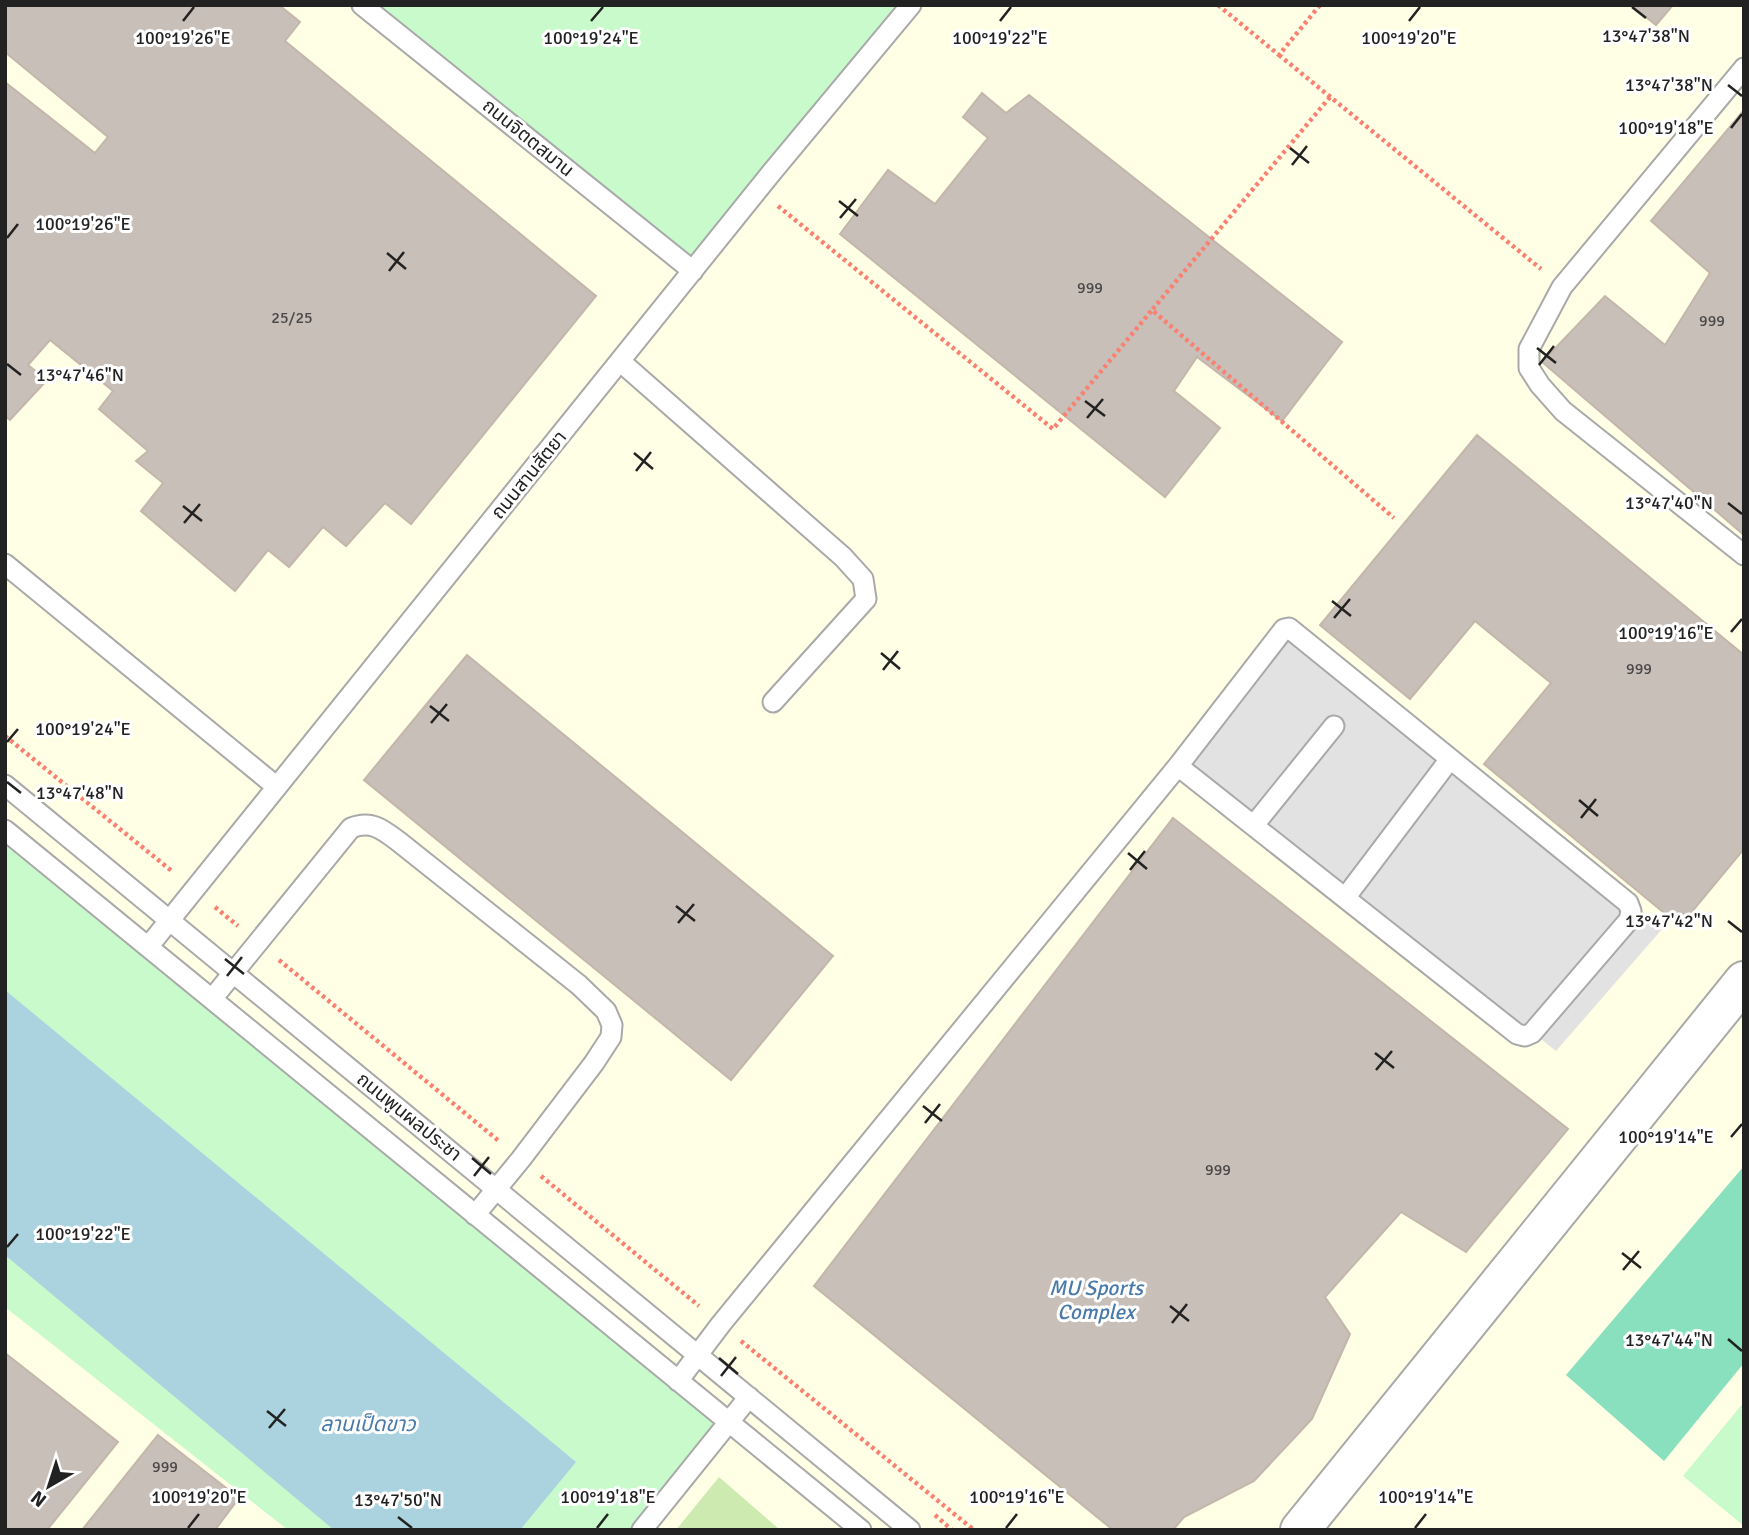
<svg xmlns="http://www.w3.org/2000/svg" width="1749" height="1535" viewBox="0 0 1749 1535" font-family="Signika,'Noto Sans Thai',sans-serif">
  <rect width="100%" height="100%" fill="#f2efe9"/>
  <path fill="#ffffe5" d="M5 5H1744V1530H5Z"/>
  <path fill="#cdebb0" d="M719 1477 780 1530H676Z"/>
  <path fill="#c8facc" d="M362 5H911L693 271Z
    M5 830 728 1421 642 1530H288L5 1307Z
    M1744 1402V1526L1683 1476Z"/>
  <path fill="#88e0be" d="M1744 1166V1363L1664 1461 1566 1375Z"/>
  <path fill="#e2e2e2" d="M1293 632 1663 928 1556 1051 1192 764Z"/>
  <path fill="#aad3df" d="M5 990 576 1462 520 1530H334L5 1255Z"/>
  <path fill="#c7bfb8" stroke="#c4b6ab" stroke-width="2" d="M5 5H279L300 22 285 41 596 296 411 524 385 503 346 546 323 527 289 567 268 550 235 591 141 511 163 483 136 461 148 451 99 409 113 391 50 340 28 365 47 380 10 420 5 416V82L95 153 108 137 5 52Z
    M1631 5H1673L1656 25Z
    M982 93 1006 113 1029 95 1342 342 1282 421 1197 357 1174 391 1220 428 1165 497 840 234 888 170 935 204 988 138 963 117Z
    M1744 110V535L1542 362 1605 296 1665 345 1710 273 1651 221Z
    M1477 435 1744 655V849L1680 926 1484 764 1551 683 1475 621 1410 699 1320 625Z
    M467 655 833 956 731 1080 364 780Z
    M1173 818 1568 1129 1466 1252 1401 1212 1325 1297 1350 1334 1312 1419 1254 1481 1184 1517 1173 1530H1113L814 1286Z
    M5 1353 118 1442 47 1530H5Z
    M158 1435 239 1498 215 1530H82Z"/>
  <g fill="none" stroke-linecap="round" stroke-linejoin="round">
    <defs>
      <path id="lane" d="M362 5 693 271
        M1744 68 1562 287 1529 349V368L1540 385 1563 411 1744 555
        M621 362 843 557 863 579 866 599 773 702
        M5 564 277 787
        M5 785 910 1530
        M1254 825 1334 726
        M5 830 861 1530
        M1345 898 1450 759
        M148 947 772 172 911 5
        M212 999 351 828C371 820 382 829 398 841L579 985 606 1011 612 1025 611 1037 594 1063 521 1159 475 1215
        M678 1381 721 1324 1178 766 1284 629 1289 628 1628 903 1631 911 1629 920 1532 1033 1525 1036 1517 1034 1178 766
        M642 1530 749 1397"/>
      <path id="street" d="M1300 1530 1744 981"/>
    </defs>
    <use href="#lane" stroke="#a9a9a9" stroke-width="23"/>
    <use href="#street" stroke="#a9a9a9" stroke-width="42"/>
    <path stroke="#fa8072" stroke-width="4.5" stroke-dasharray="3.5 3.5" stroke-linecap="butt" d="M1218 5 1279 55 1320 5
      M1279 55 1541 269
      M1330 97 1152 310 1394 518
      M778 206 1053 429 1152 310
      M5 736 173 872
      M215 907 238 926
      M279 960 500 1142
      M541 1176 699 1306
      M741 1341 974 1530
      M935 1515 952 1530"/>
    <use href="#lane" stroke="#fff" stroke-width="19"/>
    <use href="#street" stroke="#fff" stroke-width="38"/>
  </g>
  <path fill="none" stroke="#222" stroke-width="2.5" d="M1632 7 1646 18M183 21 194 7M591 21 603 7M1000 21 1011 7M1409 21 1420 7M1728 85 1742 96M1731 128 1742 114M1290 148 1309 163M1292 165 1307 146M839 201 858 216M840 218 856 199M7 238 18 224M387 253 406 269M389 271 404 252M1537 348 1556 363M7 364 21 375M1539 365 1554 346M1085 401 1105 416M1087 418 1103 399M634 453 653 469M636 471 651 452M1728 503 1742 514M183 506 202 521M184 523 200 504M1332 601 1351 616M1334 618 1350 599M1731 632 1742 619M881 653 900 669M883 670 898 651M430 706 449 721M431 723 447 704M7 742 18 729M7 782 21 793M1579 800 1598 816M1581 818 1596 799M1128 853 1147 869M1130 870 1145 851M676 906 695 921M1728 921 1742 932M678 923 694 904M225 959 244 974M227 976 242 957M1375 1053 1394 1068M1376 1070 1392 1051M923 1106 942 1121M925 1123 940 1104M1731 1137 1742 1124M472 1158 491 1174M474 1176 489 1157M7 1247 18 1234M1622 1253 1641 1268M1623 1270 1639 1251M1170 1306 1189 1321M1172 1323 1187 1304M1728 1339 1742 1351M719 1358 738 1374M721 1376 736 1357M267 1411 286 1426M269 1428 285 1409M398 1517 412 1528M188 1528 199 1514M597 1528 608 1514M1006 1528 1017 1514M1415 1528 1426 1514"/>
  <g text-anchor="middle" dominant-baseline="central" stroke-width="6" stroke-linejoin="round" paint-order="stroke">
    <g font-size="16" fill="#4b4948">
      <text x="1090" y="288">999</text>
      <text x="292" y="318">25/25</text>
      <text x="1712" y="321">999</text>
      <text x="1639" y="669">999</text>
      <text x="1218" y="1170">999</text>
      <text x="165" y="1467">999</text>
    </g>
    <g font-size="19" fill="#222" stroke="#fff">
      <text transform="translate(528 138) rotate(39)">ถนนจิตตสมาน</text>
      <text transform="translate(529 475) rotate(-51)">ถนนสานสัตยา</text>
      <text transform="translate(409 1117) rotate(39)">ถนนพูนผลประชา</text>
    </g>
    <g font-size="21" font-style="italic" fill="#4a7aab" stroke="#fff">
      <text x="1096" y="1288">MU Sports<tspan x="1096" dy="24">Complex</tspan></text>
      <text x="368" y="1424">ลานเป็ดขาว</text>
    </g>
  </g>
  <g font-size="18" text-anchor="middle" fill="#222" stroke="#fff" stroke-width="6" stroke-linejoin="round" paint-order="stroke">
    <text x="1646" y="42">13°47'38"N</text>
    <text x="183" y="44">100°19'26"E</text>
    <text x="591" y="44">100°19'24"E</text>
    <text x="1000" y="44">100°19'22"E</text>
    <text x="1409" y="44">100°19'20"E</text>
    <text x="1669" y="91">13°47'38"N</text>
    <text x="1666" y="134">100°19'18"E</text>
    <text x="83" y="230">100°19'26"E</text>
    <text x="80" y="381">13°47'46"N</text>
    <text x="1669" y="509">13°47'40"N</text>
    <text x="1666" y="639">100°19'16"E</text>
    <text x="83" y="735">100°19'24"E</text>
    <text x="80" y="799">13°47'48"N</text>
    <text x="1669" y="927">13°47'42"N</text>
    <text x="1666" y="1143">100°19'14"E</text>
    <text x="83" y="1240">100°19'22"E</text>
    <text x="1669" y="1346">13°47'44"N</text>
    <text x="199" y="1503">100°19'20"E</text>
    <text x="608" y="1503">100°19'18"E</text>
    <text x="1017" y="1503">100°19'16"E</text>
    <text x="1426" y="1503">100°19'14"E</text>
    <text x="398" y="1506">13°47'50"N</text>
  </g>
  <rect width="1749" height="1535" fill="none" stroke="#222222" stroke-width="14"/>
  <g transform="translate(49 1486) rotate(219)" stroke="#ffffff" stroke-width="5" paint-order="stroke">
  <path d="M0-5L12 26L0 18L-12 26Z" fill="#222222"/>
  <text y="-10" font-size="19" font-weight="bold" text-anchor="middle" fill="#222222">N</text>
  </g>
</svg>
